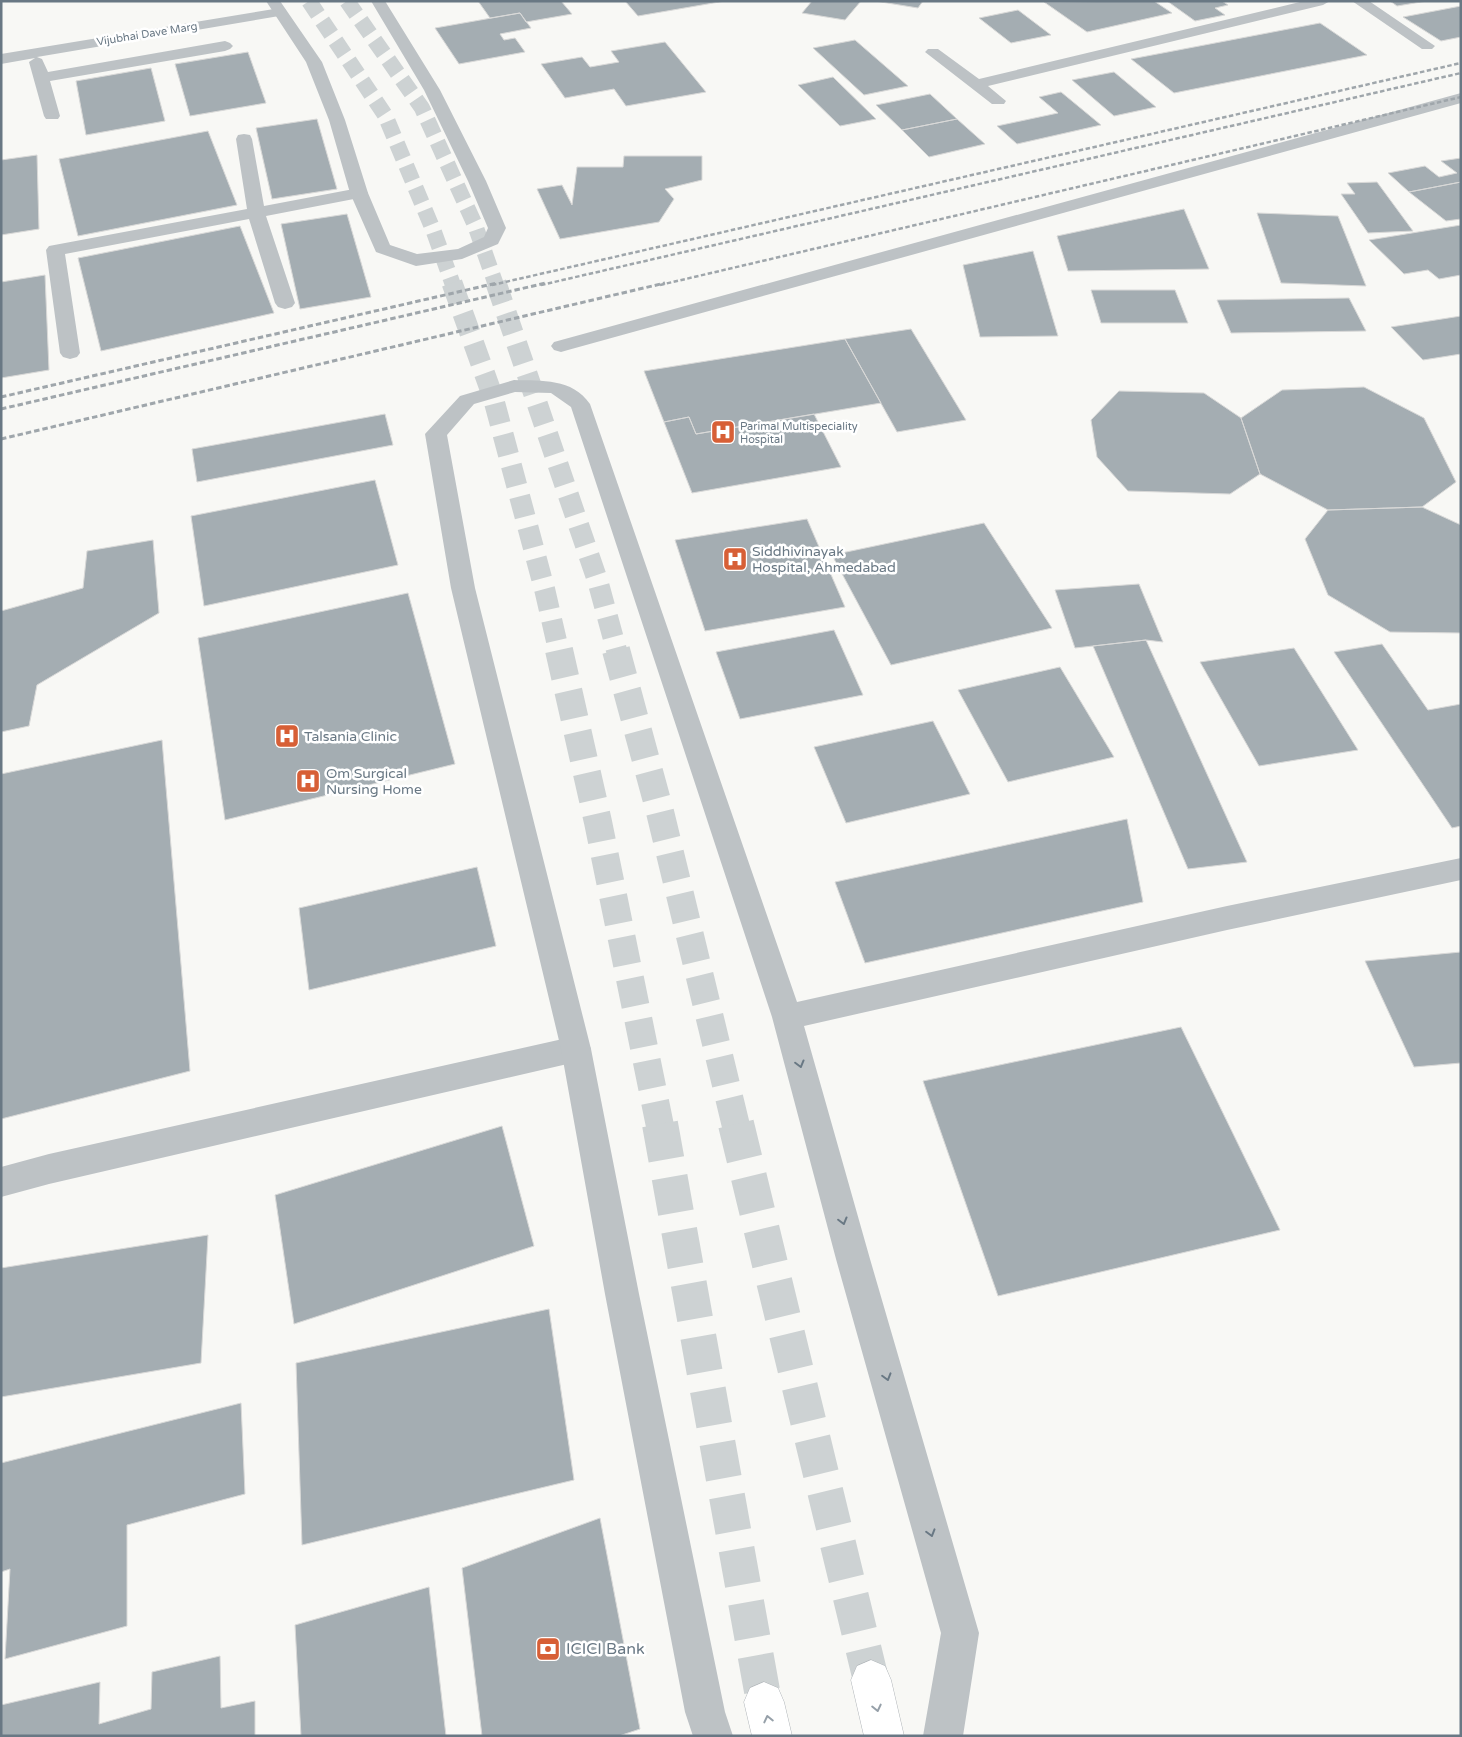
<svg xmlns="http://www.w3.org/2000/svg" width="1462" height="1737" viewBox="0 0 1462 1737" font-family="'Varela Round',sans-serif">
  <rect width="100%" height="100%" fill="#f8f8f5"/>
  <path fill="#a4adb2" stroke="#d9d9d8" d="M478 1H561L572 14 526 22 520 13 490 18Z
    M625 1H725L638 16Z
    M812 1H861L845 20 802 13Z
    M875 1H923L918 8Z
    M1154 1 1172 13 1087 32 1044 2Z
    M1167 1H1222L1228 5 1215 8 1225 15 1195 21Z
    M1390 1H1427L1397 6Z
    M1461 6V37L1441 41 1403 17Z
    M1018 10 1051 35 1011 43 979 18Z
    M520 13 531 28 500 34 504 40 515 38 525 52 459 64 435 28Z
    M1320 23 1367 55 1174 93 1131 59Z
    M855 40 908 86 864 95 813 48Z
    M665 42 706 92 626 106 614 89 565 98 541 64 582 57 590 67 619 62 611 51Z
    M248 52 266 103 190 116 175 64Z
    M151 68 165 121 86 135 76 81Z
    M1114 72 1156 107 1114 116 1072 80Z
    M833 77 876 119 840 126 798 85Z
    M1061 92 1101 125 1017 144 997 126 1058 113 1039 97Z
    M930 94 957 119 902 130 876 105Z
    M317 119 337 189 272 199 256 128Z
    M957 119 985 144 929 157 902 130Z
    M208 131 237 205 78 236 59 159Z
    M37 155 39 229 1 235V160Z
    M624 156H702V180L665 189 674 199 659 222 560 239 537 189 562 185 572 205 577 167H623Z
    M1461 158V182L1409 192 1388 173 1425 166 1439 177 1457 173 1441 161Z
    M1377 182 1413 231 1368 233 1341 194H1355L1347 183Z
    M1461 182V219L1446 221 1409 192Z
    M1184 209 1209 269 1068 271 1057 236Z
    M1257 213 1338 216 1366 286 1281 283Z
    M347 214 371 297 300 309 281 224Z
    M1461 225V275L1439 279 1428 270 1404 274 1369 240Z
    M240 226 274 313 101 351 78 258Z
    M1033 251 1058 336 980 337 963 265Z
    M45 275 49 370 1 378V282Z
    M1091 290H1175L1188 323H1101Z
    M1349 298 1366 331 1231 333 1217 300Z
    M1461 316V354L1423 360 1391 327Z
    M911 329 966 420 897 432 845 339Z
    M845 339 881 403 696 434 689 417 664 422 644 371Z
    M1364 387 1424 418 1456 482 1422 507 1328 510 1260 474 1241 418 1282 390Z
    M1119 391 1204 393 1241 418 1260 474 1230 494 1128 491 1097 457 1091 420Z
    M385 414 393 445 197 482 192 449Z
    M814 414 841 467 692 493 664 422 689 417 696 434Z
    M375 480 398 565 204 606 191 516Z
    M1422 507 1461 525V633L1390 632 1328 595 1305 539 1328 510Z
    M807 519 845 607 705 631 675 540Z
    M984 523 1052 628 891 665 832 555Z
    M153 540 159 613 37 685 29 726 1 732V611L83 588 87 551Z
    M1139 584 1163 642 1146 640 1075 648 1055 590Z
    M408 593 455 764 225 820 198 638Z
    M834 630 863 695 740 719 716 652Z
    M1146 640 1247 862 1188 869 1093 646Z
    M1382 644 1428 710 1461 704V826L1452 828 1334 652Z
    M1294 648 1358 750 1259 766 1200 662Z
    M1060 667 1114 757 1008 782 958 690Z
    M933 721 970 794 846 823 814 747Z
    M162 740 190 1071 1 1119V774Z
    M1127 819 1143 902 865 963 835 882Z
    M477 867 496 946 309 990 299 908Z
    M1461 952V1063L1414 1067 1365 961Z
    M1181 1027 1280 1230 998 1296 923 1081Z
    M502 1126 534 1246 294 1324 275 1195Z
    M208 1235 201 1363 1 1397V1268Z
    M549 1309 574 1480 302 1545 296 1363Z
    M241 1403 245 1494 127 1525V1626L5 1659 10 1569 1 1572V1463Z
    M600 1518 640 1729 619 1736H482L462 1568Z
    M429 1587 446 1736H301L295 1625Z
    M220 1656 221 1708 255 1701V1736H1V1705L100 1682 99 1724 151 1709 152 1672Z"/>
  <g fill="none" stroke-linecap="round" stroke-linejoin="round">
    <path stroke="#cdd2d3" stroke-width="16" stroke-dasharray="16 8" stroke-linecap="butt" d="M309 1 385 115 434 232 453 285
      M347 1 422 108 475 225 496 285"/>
    <path stroke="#cdd2d3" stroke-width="21" stroke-dasharray="21 11" stroke-linecap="butt" d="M452 283 493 397 545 591 559 652
      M496 283 598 582 617 652"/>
    <path stroke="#cdd2d3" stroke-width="28" stroke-dasharray="28 14" stroke-linecap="butt" d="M559 650 598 822 660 1126
      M616 650 660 812 736 1126"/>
    <path stroke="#cdd2d3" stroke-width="36" stroke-dasharray="36 18" stroke-linecap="butt" d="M660 1124 764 1702
      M736 1124 871 1680"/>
    <defs>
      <path id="primary" d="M871 1660 885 1666 891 1680 904 1736H864L851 1680 857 1666Z
        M764 1682 778 1688 784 1702 792 1736H752L744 1702 750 1688Z"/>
    </defs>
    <use href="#primary" stroke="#b1b6ba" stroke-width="1"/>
    <path fill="#bdc2c5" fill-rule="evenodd" d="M1304 1H1330L1323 5 988 86 1006 101 1004 104H992L925 52 928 49H938L979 79Z
      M1352 1H1369L1435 46 1432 49H1422Z
      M280 8 285 9 287 12 285 15 37 57 42 59 48 72 225 41 230 43 233 46 230 49 225 51 50 81 60 116 58 119H46L44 116 29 62 35 58 1 64V54Z
      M1461 93V103L568 350 561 352 554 350 551 346 554 342Z
      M244 134 250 135 252 139 264 206 359 188 365 189 368 193 365 197 359 198 266 216 295 303 292 307 285 309 278 307 275 303 249 219 65 254 80 353 77 357 70 359 63 357 60 353 46 250 49 246 247 209 236 139 238 135Z
      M576 1036 587 1040 591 1049 587 1058 576 1062 49 1184 1 1197V1167L49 1154Z"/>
    <path fill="#bdc2c5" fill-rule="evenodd" d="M266 1H280L322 62 345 120 368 193 390 245 417 254 458 249 484 237 488 228 468 181 424 90 371 1H385L440 90 486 181 506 228 498 244 462 259 416 266 376 252 350 193 329 120 306 62Z
      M514 380C542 381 572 378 590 404L797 1002 1227 906 1461 858V880L1227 930 804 1026 870 1259 979 1633 963 1736H923L941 1633 836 1259 772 1017 571 407 551 393 515 392 474 404 447 435 475 588 591 1049 639 1294 725 1712 733 1736H693L685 1712 605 1294 561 1049 451 588 425 434 460 396Z"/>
    <use href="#primary" fill="#fff" fill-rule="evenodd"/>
    <path stroke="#9fa6ab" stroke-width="2.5" stroke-dasharray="4.5 2.5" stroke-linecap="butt" d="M492 285 1461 63
      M541 285 1461 73
      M660 285 1461 97"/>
    <path stroke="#9fa6ab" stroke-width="3" stroke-dasharray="5.5 3" stroke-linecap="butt" d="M1 397 497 283
      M1 409 546 283
      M1 439 665 283"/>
  </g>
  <defs><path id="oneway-chevron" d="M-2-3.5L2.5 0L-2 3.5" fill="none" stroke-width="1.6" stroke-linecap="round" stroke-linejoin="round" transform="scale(1.25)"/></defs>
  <g stroke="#697884">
    <use href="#oneway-chevron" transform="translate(800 1064) rotate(75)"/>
    <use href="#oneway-chevron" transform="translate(843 1221) rotate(75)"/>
    <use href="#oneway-chevron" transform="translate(887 1377) rotate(74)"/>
    <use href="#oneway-chevron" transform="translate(931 1533) rotate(74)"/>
  </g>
  <g stroke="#96a0a9">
    <use href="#oneway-chevron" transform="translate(877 1708) rotate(77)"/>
    <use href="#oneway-chevron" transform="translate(768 1719) rotate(-103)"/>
  </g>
  <defs>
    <symbol id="hospital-square" viewBox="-11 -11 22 22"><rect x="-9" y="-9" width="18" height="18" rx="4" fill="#d75f36" stroke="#fff"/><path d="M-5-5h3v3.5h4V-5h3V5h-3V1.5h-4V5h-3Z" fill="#fff"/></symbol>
    <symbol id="bank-square" viewBox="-11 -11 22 22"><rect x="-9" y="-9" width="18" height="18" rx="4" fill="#d75f36" stroke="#fff"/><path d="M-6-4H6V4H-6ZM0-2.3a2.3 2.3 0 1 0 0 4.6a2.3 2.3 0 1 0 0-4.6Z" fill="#fff"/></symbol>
  </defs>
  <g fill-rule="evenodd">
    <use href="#hospital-square" x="709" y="418" width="28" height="28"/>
    <use href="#hospital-square" x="721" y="545" width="28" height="28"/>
    <use href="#hospital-square" x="273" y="722" width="28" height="28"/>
    <use href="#hospital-square" x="294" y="767" width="28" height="28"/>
    <use href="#bank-square" x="534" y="1635" width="28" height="28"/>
  </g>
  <g text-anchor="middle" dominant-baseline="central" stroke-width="5" stroke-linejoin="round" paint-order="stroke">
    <g font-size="11" fill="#697884" stroke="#fff">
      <text transform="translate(147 34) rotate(-9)">Vijubhai Dave Marg</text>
    </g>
    <g font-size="11" fill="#697884" stroke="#fff" text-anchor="start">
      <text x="740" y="426">Parimal Multispeciality<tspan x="740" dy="13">Hospital</tspan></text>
    </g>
    <g font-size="14" fill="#697884" stroke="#fff" text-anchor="start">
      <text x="752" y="551">Siddhivinayak<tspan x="752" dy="16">Hospital, Ahmedabad</tspan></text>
      <text x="304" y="736">Talsania Clinic</text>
      <text x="326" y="773">Om Surgical<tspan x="326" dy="16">Nursing Home</tspan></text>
    </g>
    <g font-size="16" fill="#697884" stroke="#fff" text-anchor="start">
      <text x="566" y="1649">ICICI Bank</text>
    </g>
  </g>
  <rect width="1462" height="1737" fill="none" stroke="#697884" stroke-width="5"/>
</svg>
